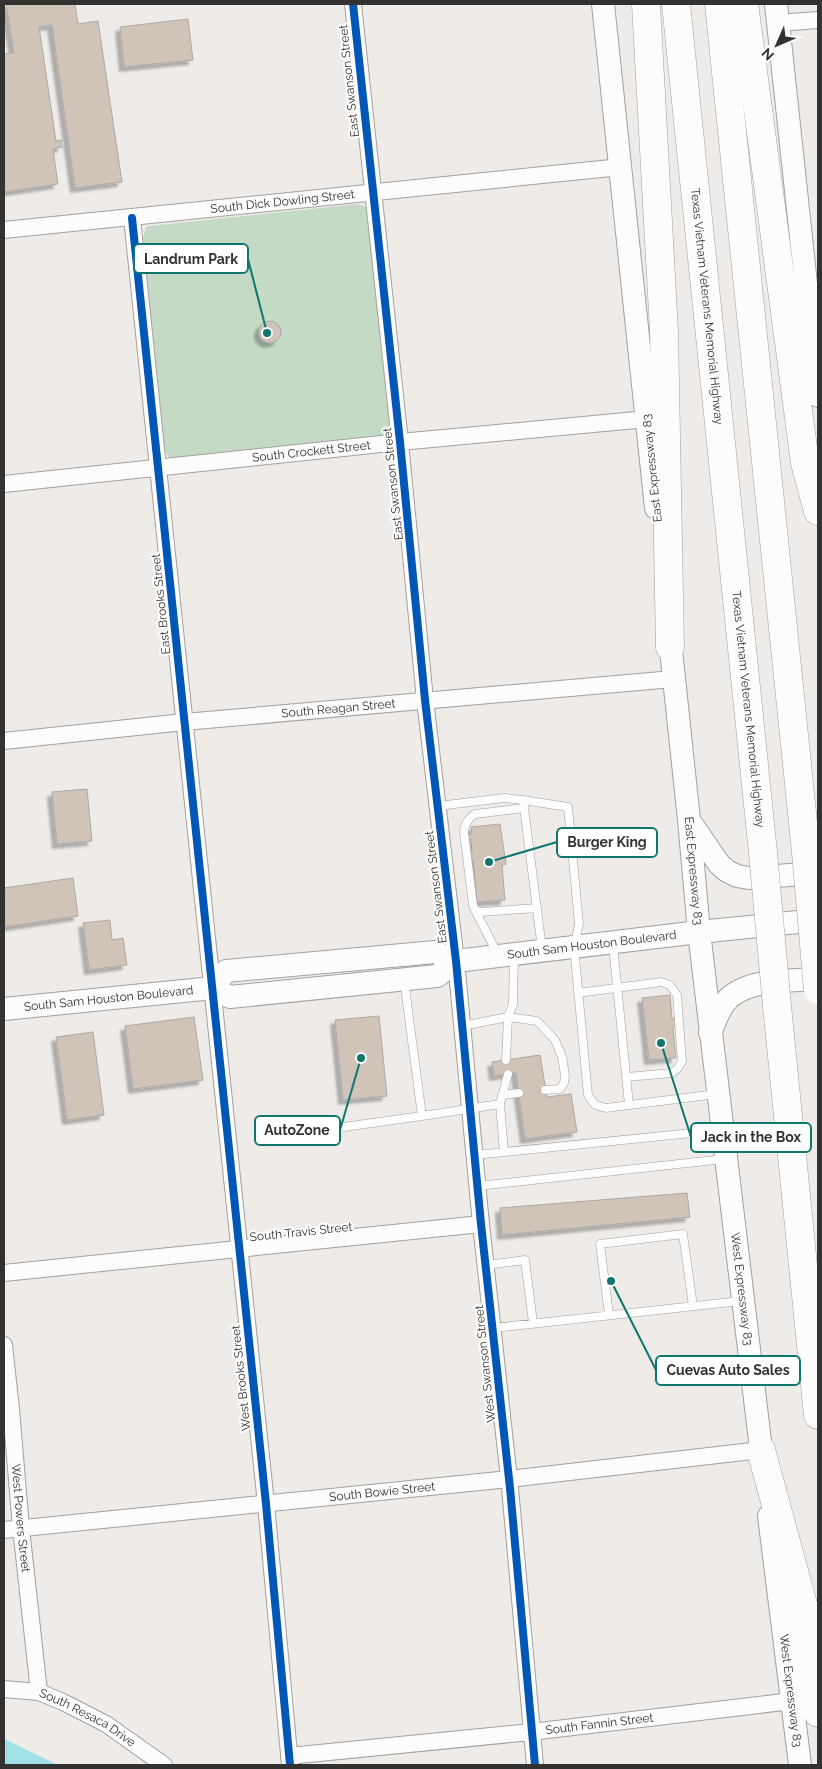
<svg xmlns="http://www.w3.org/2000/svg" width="822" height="1769" viewBox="0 0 822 1769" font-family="Raleway,sans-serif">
  <defs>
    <filter id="shadow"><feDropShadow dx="-4.5" dy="4.5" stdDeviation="1" flood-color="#0004"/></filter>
  </defs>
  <rect width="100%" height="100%" fill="#eeebe8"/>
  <path fill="#c4dac4" d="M358 204 366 207 369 223 390 428 388 435 172 459 169 458 165 450 143 239 146 227 150 226Z"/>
  <path fill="#a0e1e7" d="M4 1739 58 1765H4Z"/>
  <path fill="#d0c4b9" stroke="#aba8a7" filter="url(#shadow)" d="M6 4H75L78 24 98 21 122 182 75 188 52 25 39 27 56 141 61 140 62 147 53 149 58 184 4 192V54L14 53Z
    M188 19 193 60 124 67 120 27Z
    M259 332a11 11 0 1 1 22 0a11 11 0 1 1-22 0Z
    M87 789 92 841 57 844 52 792Z
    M500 824 506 864 502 865 505 900 477 902 473 859 470 860 469 853H472L471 839 468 840V835L472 834 471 827Z
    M73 878 78 916 4 927V888Z
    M110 920 112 940 123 938 127 965 89 970 83 923Z
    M670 995 672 1019 675 1018 676 1027 673 1028 676 1058 649 1060 642 998Z
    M379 1016 387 1096 343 1100 335 1020Z
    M194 1017 203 1080 133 1089 125 1026Z
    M93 1032 104 1115 67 1120 56 1037Z
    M540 1055 547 1097 571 1094 577 1132 525 1139 516 1073 494 1076 492 1062Z
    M687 1193 690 1217 502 1235 500 1208Z"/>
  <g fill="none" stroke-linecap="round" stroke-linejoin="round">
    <defs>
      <path id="lane" d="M523 800 568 807 579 924 574 947 588 1095 595 1105 606 1108 716 1094
        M438 806 504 798 523 800 542 949
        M524 808 475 814C468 819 465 823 464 832L473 905 475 910 481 912 537 908
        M475 910 497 953
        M613 945 629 1105
        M404 980 422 1116 500 1104
        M578 993 661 982 670 985 677 995 682 1061 678 1068 672 1073 627 1077
        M462 1026 508 1017 537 1021 555 1040 562 1057 565 1075 564 1083 560 1089 545 1090
        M506 1060 508 1017 513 1004 514 956
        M502 1095 519 1093
        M344 1127 422 1116
        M504 1152 500 1104 508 1074
        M475 1155 721 1130
        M478 1186 724 1159
        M486 1265 525 1260 533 1323
        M609 1315 600 1244 683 1234 693 1306
        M493 1328 741 1301"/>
      <g id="street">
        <path d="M353 4 400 442 425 700 456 961 481 1224 510 1488 535 1765"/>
        <path d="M778 23 818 20"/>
        <path d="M132 218 266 1504 290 1765"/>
        <path id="s1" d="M4 230 621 167"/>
        <path id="s2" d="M4 484 400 442 647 419"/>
        <path id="s3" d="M4 741 184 722 673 679"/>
        <path d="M4 1273 481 1224"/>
        <path id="s4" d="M4 1345 11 1409 21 1528 39 1692"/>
        <path id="s5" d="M4 1530 509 1479 761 1450"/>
        <path id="s6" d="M4 1689 39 1692 63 1702 106 1724 164 1765"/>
        <path id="s7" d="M289 1756 531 1732 792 1701"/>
      </g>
      <g id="secondary">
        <path d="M603 4 656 508"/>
        <path d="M776 4 818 396"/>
        <path id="s8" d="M669 631 689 820 699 932 763 1466"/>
        <path d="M691 823 719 864 727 871 737 876 749 878 818 873"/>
        <path id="s9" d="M213 988 226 971 435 952 456 961 699 932 818 920"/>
        <path id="s10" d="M4 1009 213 988 230 997 437 976 456 961"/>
        <path d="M710 1033C714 1024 718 1013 723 1005 741 978 789 981 818 979"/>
        <path id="s11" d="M769 1516 800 1765"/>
      </g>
      <g id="highway">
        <path d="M646 4 664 331 670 647"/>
        <path id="s12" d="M676 4 763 853"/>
        <path d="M719 4 806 852"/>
        <path d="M744 4 805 463 818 511"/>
        <path d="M777 1006 818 1415"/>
        <path d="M761 1450 804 1608 818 1713"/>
      </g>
    </defs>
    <use href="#lane" stroke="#a3a09e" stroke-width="9"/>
    <use href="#street" stroke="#a3a09e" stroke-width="18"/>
    <use href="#secondary" stroke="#a3a09e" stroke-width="24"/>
    <use href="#highway" stroke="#a3a09e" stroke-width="29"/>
    <use href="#lane" stroke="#fcfcfc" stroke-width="8"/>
    <use href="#street" stroke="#fcfcfc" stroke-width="16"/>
    <use href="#secondary" stroke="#fcfcfc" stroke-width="22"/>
    <use href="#highway" stroke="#fcfcfc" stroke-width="28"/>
    <defs>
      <path id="highway-bridge" d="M806 852 818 990
        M763 853 777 1006"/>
    </defs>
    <use href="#highway-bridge" stroke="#a3a09e" stroke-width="29" stroke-linecap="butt"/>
    <use href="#highway-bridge" stroke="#fcfcfc" stroke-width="28"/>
    <defs>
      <path id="cycleway" d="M353 4 400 442 425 700 456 961 481 1224 510 1488 535 1765
        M132 218 266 1504 290 1765"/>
    </defs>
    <use href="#cycleway" stroke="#fff" stroke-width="11"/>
    <use href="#cycleway" stroke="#0057b8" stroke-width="8"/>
  </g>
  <g text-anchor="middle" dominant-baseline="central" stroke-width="4" stroke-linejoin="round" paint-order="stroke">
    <g font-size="12" fill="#343230" stroke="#fff">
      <text transform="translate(349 81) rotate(-96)">East Swanson Street</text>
      <text stroke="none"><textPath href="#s1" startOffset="280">South Dick Dowling Street</textPath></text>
      <text stroke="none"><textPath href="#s12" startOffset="304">Texas Vietnam Veterans Memorial Highway</textPath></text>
      <text stroke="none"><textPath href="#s2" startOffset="309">South Crockett Street</textPath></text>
      <text transform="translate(652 468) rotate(-96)">East Expressway 83</text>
      <text transform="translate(393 484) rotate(-96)">East Swanson Street</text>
      <text transform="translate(161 604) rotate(-96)">East Brooks Street</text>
      <text stroke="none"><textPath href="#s3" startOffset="336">South Reagan Street</textPath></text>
      <text stroke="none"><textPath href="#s12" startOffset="709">Texas Vietnam Veterans Memorial Highway</textPath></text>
      <text stroke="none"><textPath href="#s8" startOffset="241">East Expressway 83</textPath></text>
      <text transform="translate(436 887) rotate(-97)">East Swanson Street</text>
      <text stroke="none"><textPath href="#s9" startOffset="391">South Sam Houston Boulevard</textPath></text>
      <text stroke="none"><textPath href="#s10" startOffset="105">South Sam Houston Boulevard</textPath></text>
      <text transform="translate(301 1232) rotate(-6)">South Travis Street</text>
      <text stroke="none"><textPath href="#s8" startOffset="662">West Expressway 83</textPath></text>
      <text transform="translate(485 1364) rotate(-96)">West Swanson Street</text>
      <text transform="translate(241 1378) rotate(-96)">West Brooks Street</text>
      <text stroke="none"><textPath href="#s5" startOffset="380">South Bowie Street</textPath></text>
      <text stroke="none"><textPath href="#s4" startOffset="174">West Powers Street</textPath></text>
      <text stroke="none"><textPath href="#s11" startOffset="176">West Expressway 83</textPath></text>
      <text stroke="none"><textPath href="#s6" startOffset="90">South Resaca Drive</textPath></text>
      <text stroke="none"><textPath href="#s7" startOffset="312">South Fannin Street</textPath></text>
    </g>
  </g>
  <path fill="none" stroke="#0f766e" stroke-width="2" d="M267 333L248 259M489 862L557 842M361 1058L340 1130M661 1043L691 1137M611 1281L656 1370"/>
  <g fill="#0f766e" stroke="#fff" stroke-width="2">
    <circle cx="267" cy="333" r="5"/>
    <circle cx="489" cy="862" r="5"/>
    <circle cx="361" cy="1058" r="5"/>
    <circle cx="661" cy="1043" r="5"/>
    <circle cx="611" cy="1281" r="5"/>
  </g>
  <g fill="#fff" stroke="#0f766e" stroke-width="2">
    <rect x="134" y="244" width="114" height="29" rx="5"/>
    <rect x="557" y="828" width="100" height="29" rx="5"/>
    <rect x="255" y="1116" width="85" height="29" rx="5"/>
    <rect x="691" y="1123" width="120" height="29" rx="5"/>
    <rect x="656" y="1356" width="144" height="29" rx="5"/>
  </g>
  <g font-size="14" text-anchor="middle" font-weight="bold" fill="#343230">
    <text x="191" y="264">Landrum Park</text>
    <text x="607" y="847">Burger King</text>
    <text x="297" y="1135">AutoZone</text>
    <text x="751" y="1142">Jack in the Box</text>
    <text x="728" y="1375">Cuevas Auto Sales</text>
  </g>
  <rect width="822" height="1769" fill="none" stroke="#343230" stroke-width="10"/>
  <g transform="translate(777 45) rotate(225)" stroke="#ffffff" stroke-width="4" paint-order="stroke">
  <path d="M0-4L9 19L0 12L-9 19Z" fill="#343230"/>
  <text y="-8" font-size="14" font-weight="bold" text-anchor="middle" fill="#343230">N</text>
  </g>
</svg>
